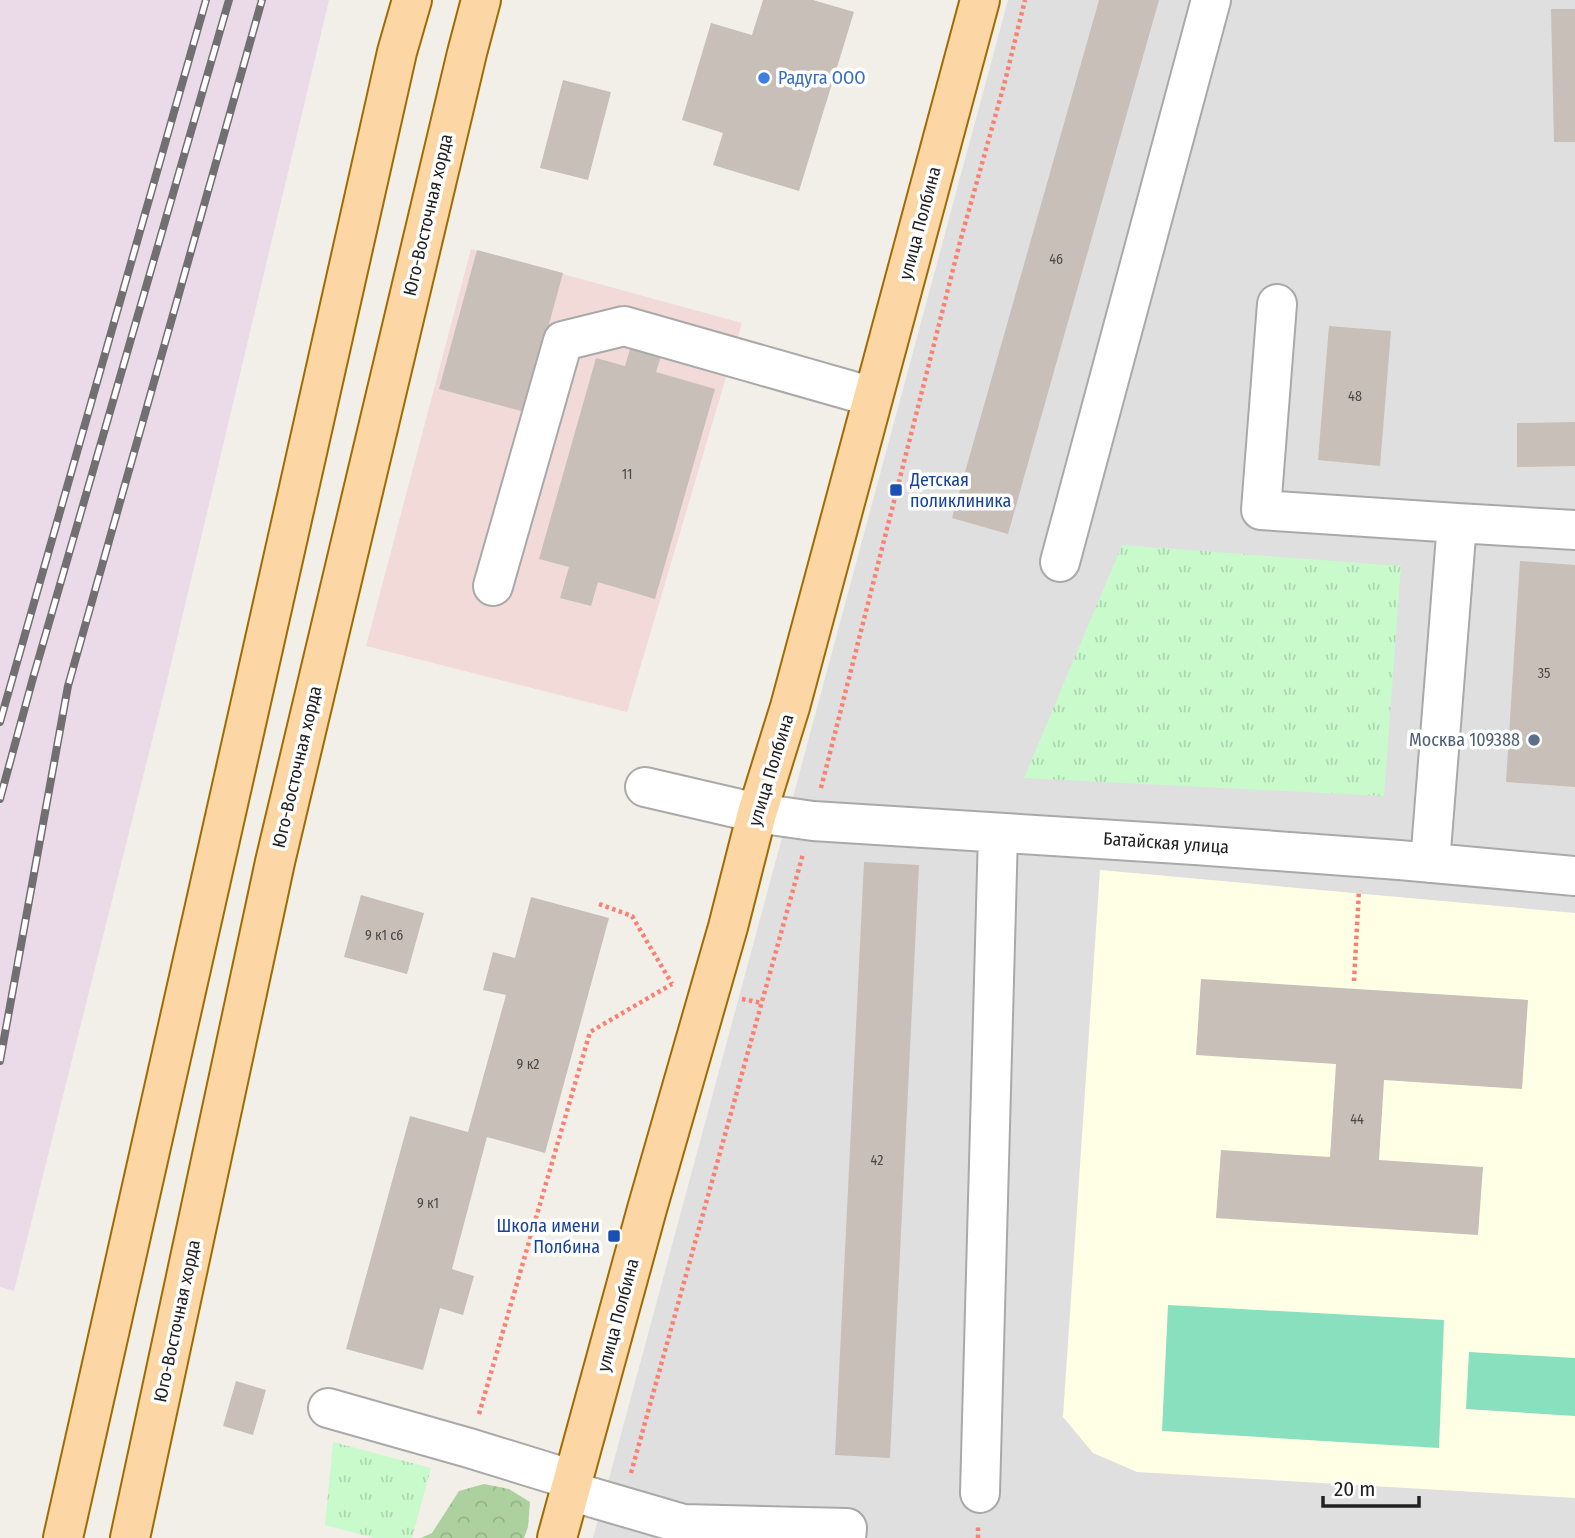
<svg xmlns="http://www.w3.org/2000/svg" width="1575" height="1538" viewBox="0 0 1575 1538" font-family="'Fira Sans Condensed',sans-serif">
  <defs>
    <pattern id="forest-crowns" width="20" height="18" patternUnits="userSpaceOnUse" patternTransform="scale(1.75)"><rect width="20" height="18" fill="#add19e"/><path d="M2 6a3 3 0 1 1 6 0M12 15a3 3 0 1 1 6 0" fill="none" stroke="#95b388"/></pattern>
    <pattern id="park-tufts" width="24" height="20" patternUnits="userSpaceOnUse" patternTransform="scale(1.75)"><rect width="24" height="20" fill="#c8facc"/><path d="M3 7l-1-3M5 7V3M7 7l1-3M15 17l-1-3M17 17v-4M19 17l1-3" fill="none" stroke="#acd6af"/></pattern>
  </defs>
  <rect width="100%" height="100%" fill="#f2efe9"/>
  <path fill="#e0dfdf" d="M1008 0H1575V1538H593Z"/>
  <path fill="#f2dad9" d="M471 249 742 323 627 712 366 646Z"/>
  <path fill="#ebdbe8" d="M0 0H329L166 685 14 1291 0 1287Z"/>
  <path fill="#ffffe5" d="M1100 870 1575 913V1498L1137 1472 1093 1453 1063 1417Z"/>
  <path fill="url(#forest-crowns)" d="M484 1484 509 1489 530 1502 528 1527 524 1538H421L432 1533 459 1491Z"/>
  <path fill="url(#park-tufts)" d="M1122 545 1401 566 1384 796 1024 778Z
    M333 1442 431 1468 412 1538H374L325 1525Z"/>
  <path fill="#88e0be" d="M1168 1305 1444 1320 1439 1448 1162 1431Z
    M1469 1352 1575 1358V1416L1466 1409Z"/>
  <path fill="#c7bfb8" d="M763 0H813L854 12 799 191 713 165 723 133 682 120 711 23 752 35Z
    M1099 0H1159L1008 534 952 518Z
    M1551 9H1575V142H1554Z
    M563 80 611 92 588 180 540 168Z
    M477 250 563 273 525 412 439 389Z
    M1329 326 1391 331 1380 466 1318 460Z
    M633 339 664 347 656 372 715 389 655 599 598 582 591 606 560 598 569 567 539 559 596 358 625 366Z
    M1575 422V466L1517 467V423Z
    M1520 561 1575 565V787L1506 782Z
    M864 862 919 865 890 1458 835 1455Z
    M361 895 424 913 407 974 344 957Z
    M531 897 609 918 545 1153 487 1137 452 1269 474 1276 463 1315 440 1308 423 1370 346 1349 410 1116 468 1132 506 995 483 990 493 952 515 958Z
    M1201 979 1528 1000 1522 1089 1384 1080 1379 1160 1483 1167 1478 1235 1216 1218 1221 1150 1330 1157 1336 1064 1196 1055Z
    M236 1381 266 1390 253 1435 223 1426Z"/>
  <g fill="none" stroke-linecap="round" stroke-linejoin="round">
    <defs>
      <path id="minor" d="M1277 304 1261 510 1457 523
        M1060 562 1211 0
        M493 586 563 341 624 326 873 397
        M645 787 757 813 813 821 1195 845 1399 860 1575 876
        M1430 863 1457 523 1575 530
        M328 1408 469 1448 573 1480
        M570 1491 683 1524 847 1528 846 1538
        M980 1493 998 833"/>
      <path id="major" d="M63 1538 397 52 412 0
        M130 1538 275 862 467 53 481 0
        M557 1538 647 1209 728 927 757 813 790 707 980 0"/>
    </defs>
    <use href="#minor" stroke="#a9a9a9" stroke-width="42"/>
    <use href="#major" stroke="#a06b00" stroke-width="42"/>
    <path stroke="#fa8072" stroke-width="4.5" stroke-dasharray="3.5 3.5" stroke-linecap="butt" d="M821 788 960 242 1004 85 1025 0
      M599 904 632 916 672 984
      M1354 981 1359 890
      M742 999 762 1003
      M479 1414 590 1032 672 984
      M631 1473 803 854
      M978 1538V1525"/>
    <use href="#minor" stroke="#fff" stroke-width="38"/>
    <use href="#major" stroke="#fcd6a4" stroke-width="38"/>
    <defs>
      <path id="rail" d="M0 722 206 0
        M0 799 33 678 229 0
        M0 1061 68 686 262 0"/>
    </defs>
    <use href="#rail" stroke="#707070" stroke-width="8"/>
    <use href="#rail" stroke="#fff" stroke-width="5" stroke-dasharray="16" stroke-linecap="butt"/>
  </g>
  <circle fill="#3f7fe0" stroke="#fff" stroke-width="2.5" cx="764" cy="78" r="7"/>
  <g fill="#1a4fb4" stroke="#fff" stroke-width="2.5">
    <rect x="889" y="483" width="14" height="14" rx="3.5"/>
    <rect x="607" y="1229" width="14" height="14" rx="3.5"/>
  </g>
  <circle fill="#5c6f8a" stroke="#fff" stroke-width="2.5" cx="1534" cy="740" r="7"/>
  <g text-anchor="middle" dominant-baseline="central" stroke-width="7" stroke-linejoin="round" paint-order="stroke">
    <g font-size="14" fill="#4b4948">
      <text x="1056" y="259">46</text>
      <text x="1355" y="396">48</text>
      <text x="627" y="474">11</text>
      <text x="1544" y="673">35</text>
      <text x="384" y="935">9 к1 с6</text>
      <text x="528" y="1064">9 к2</text>
      <text x="1357" y="1119">44</text>
      <text x="877" y="1160">42</text>
      <text x="428" y="1203">9 к1</text>
    </g>
    <g font-size="18" fill="#366cbe" stroke="#fff" text-anchor="start">
      <text x="778" y="78">Радуга ООО</text>
    </g>
    <g font-size="18" fill="#222" stroke="#fff">
      <text transform="translate(428 215) rotate(-77)">Юго-Восточная хорда</text>
      <text transform="translate(920 223) rotate(-75)">улица Полбина</text>
      <text transform="translate(297 767) rotate(-77)">Юго-Восточная хорда</text>
      <text transform="translate(771 770) rotate(-73)">улица Полбина</text>
      <text transform="translate(1166 843) rotate(4)">Батайская улица</text>
      <text transform="translate(618 1315) rotate(-75)">улица Полбина</text>
      <text transform="translate(177 1321) rotate(-78)">Юго-Восточная хорда</text>
    </g>
    <g font-size="18" fill="#164399" stroke="#fff" text-anchor="start">
      <text x="910" y="480">Детская<tspan x="910" dy="21">поликлиника</tspan></text>
      <text x="600" y="1226" text-anchor="end">Школа имени<tspan x="600" dy="21">Полбина</tspan></text>
    </g>
    <g font-size="18" fill="#4e5e75" stroke="#fff" text-anchor="end">
      <text x="1520" y="740">Москва 109388</text>
    </g>
  </g>
  <path d="M1323 1496v10h96v-10" fill="none" stroke="#222222" stroke-width="3.5"/>
  <text x="1334" y="1496" font-size="21" fill="#222222" stroke="#ffffff" stroke-width="5" paint-order="stroke">20 m</text>
</svg>
